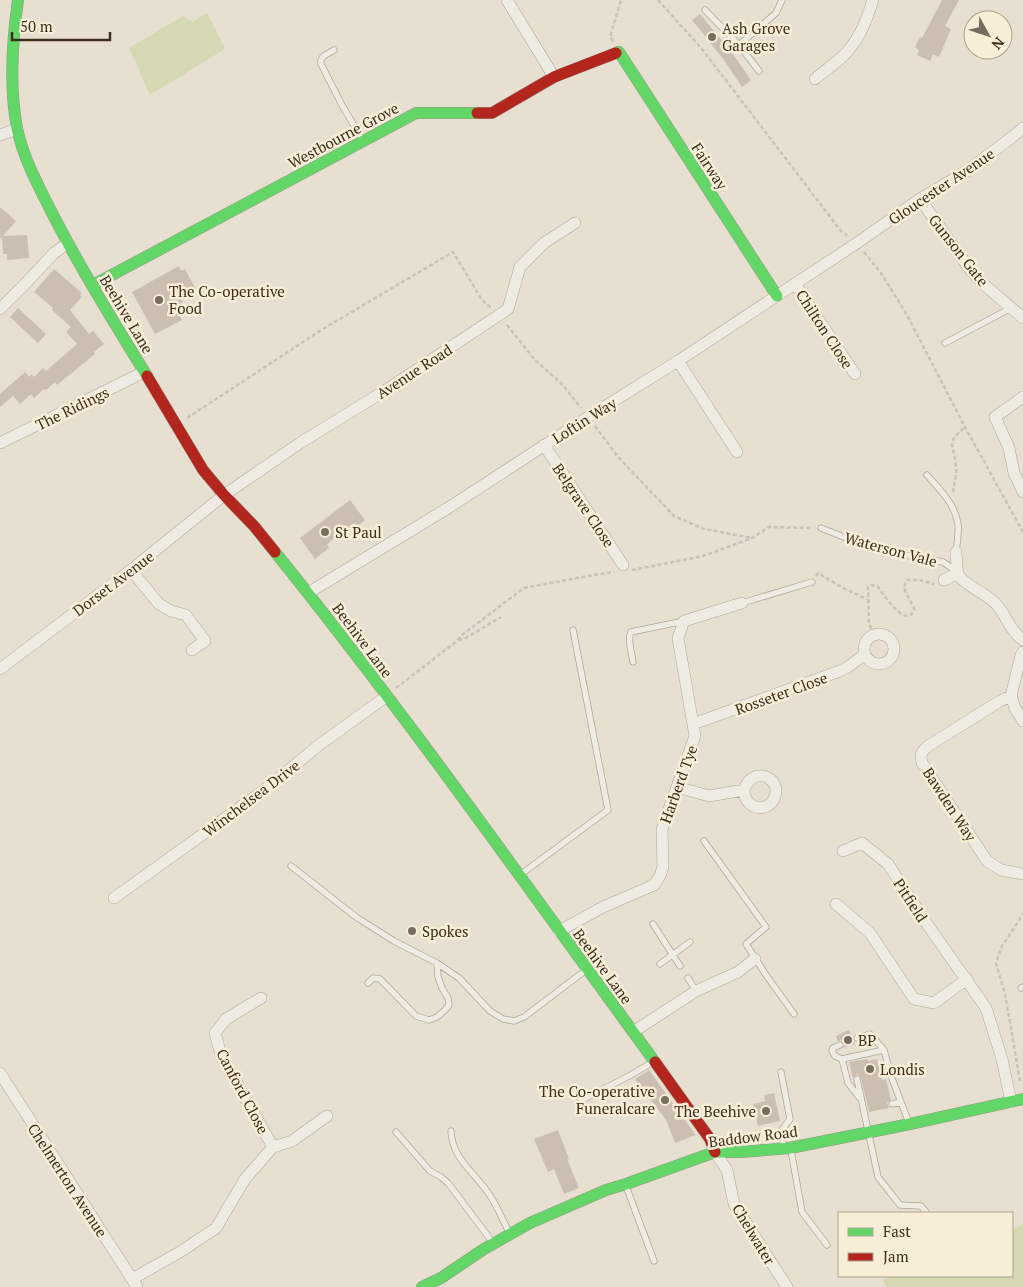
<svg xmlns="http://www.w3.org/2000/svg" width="1023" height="1287" viewBox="0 0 1023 1287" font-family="'PT Serif',serif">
  <rect width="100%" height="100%" fill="#e7e0d1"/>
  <path fill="#d6d7b3" d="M207 13 225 49 150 95 129 48 183 16 192 22Z
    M1023 1224V1287H887L882 1280 892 1276H1012V1230Z"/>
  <path fill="#cbbfb2" d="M942 0H959L945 26 951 29 939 57 933 54 930 61 917 55 919 50 915 47 920 37 922 38Z
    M700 14 732 53 751 80 742 87 724 60 692 20Z
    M0 207 16 221 3 236 27 235 29 258 7 260V254H3L2 237 0 239Z
    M179 266 181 271 185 269 196 290 181 298 183 302 179 304 181 309 177 311 182 320 155 334 132 292Z
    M54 269 82 293 80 295 82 297 70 310 89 334 93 331 104 344 94 352 95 354 57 385 55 382 46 390 44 389 34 398 31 394 20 404 13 396 0 407V394L25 372 29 377 32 374 34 377 43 368 46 371 77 344 66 332 71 327 52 310 53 308 34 292Z
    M18 308 46 334 38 343 10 317Z
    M350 500 365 520 357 527 354 523 327 544 329 548 315 559 300 538Z
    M849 1030 855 1044 843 1048 845 1046 844 1043 841 1040 838 1041 836 1036Z
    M867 1059 868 1061 877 1059 882 1080 886 1079 891 1100 887 1103 889 1108 869 1112 861 1078 859 1075 856 1074 853 1078 849 1062Z
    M649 1070 695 1134 696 1135 675 1143 666 1120 635 1079Z
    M774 1093 780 1121 758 1126 753 1104 765 1101 764 1095Z
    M558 1130 569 1159H567L579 1188 564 1194 554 1169 548 1172 534 1139Z"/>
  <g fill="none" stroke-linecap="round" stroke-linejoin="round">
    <defs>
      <path id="lane" d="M705 10 739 45 776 13 782 0
        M739 45 759 71
        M334 50C328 54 319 56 321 64L343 107 362 139
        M945 343 1011 308
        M927 475C940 490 955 504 958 524 959 533 957 543 956 552
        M821 528 854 541 905 555 943 562 956 571
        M742 603 812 582
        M633 662C632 653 627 640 631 632L684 621
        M704 841 766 927 746 944 766 975 794 1014
        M291 866 356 917 394 941 437 963 459 978 490 1011 503 1019 514 1021 524 1017 586 970
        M520 875 608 810 573 630
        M653 924 680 966
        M660 964 690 942
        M688 978 696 991
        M368 983 373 978 380 979 416 1016 429 1020 437 1017 445 1010 449 1005 448 998 442 988 438 977 437 963
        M1021 988 1023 987
        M857 1038 870 1034 884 1050
        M840 1045 833 1048 832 1051 835 1056 842 1059
        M781 1072 790 1119 781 1131 784 1148
        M857 1079 878 1177 900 1205 921 1206 927 1213
        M571 1090 582 1100 629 1076 653 1062
        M859 1097 848 1083 842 1059 884 1050 891 1076 909 1123
        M892 1104 901 1102
        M451 1131C452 1160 477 1174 491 1197 498 1208 503 1221 509 1232
        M396 1132 430 1171 441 1177 448 1183 493 1243
        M791 1150 802 1212 827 1245
        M626 1186 654 1261"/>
      <path id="street" d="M507 0 554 77
        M815 79C825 70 837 63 846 53 860 38 867 19 873 0
        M0 135 17 129
        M920 199 969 268 981 282 1023 318
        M795 284 855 374
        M0 309 26 283 54 253 68 243
        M678 361 737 452
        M1023 397 995 417 1009 448 1014 473 1023 492
        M0 443 144 372
        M544 445 623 565
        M956 552C957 559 956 569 959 576 966 586 988 594 997 605 1007 617 1010 631 1023 640
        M131 570 159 604 171 611 186 615 205 641 192 650
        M944 580 958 573
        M308 593 448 508 588 417 678 361 857 243 920 199 967 171 1011 138 1023 128
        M864 649a15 15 0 1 1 30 0a15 15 0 1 1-30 0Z
        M1023 652 1021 655 1011 696 1015 708 1023 721
        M0 669 131 570 224 495 300 443 386 390 508 309 520 267 544 243 575 223
        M1011 696 1000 701 928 746C921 752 920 755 922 763L987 861 1001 870 1023 874
        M693 724 840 671 848 667 865 654
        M677 787 709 796 744 790C744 801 753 810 765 807 769 805 772 803 774 799 784 778 753 764 744 790
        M843 851 862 843 888 864 927 924 986 1008 1002 1059 1011 1102
        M114 898 267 788 319 745 387 696
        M836 904 870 933 914 999 934 1003 967 979
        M559 931 603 907 654 885 660 876 663 867 662 829 695 736 678 638 684 621 742 603
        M261 998 226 1019 215 1033 221 1055 273 1147
        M633 1032 696 991 738 972 755 959
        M0 1073 137 1287
        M715 1152 727 1170 734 1204 787 1287
        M132 1279 180 1252 216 1228 245 1179 273 1147 292 1141 327 1116"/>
      <path id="fast" d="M18 0C12 42 9 86 17 128 23 157 37 183 50 209 79 266 113 321 147 376
        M616 53 619 52 777 296
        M93 285 416 113H477
        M275 552C408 717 530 891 655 1062
        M422 1287 441 1278 484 1249 530 1223 606 1190 626 1184 715 1152H741L790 1148 910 1124 1023 1099"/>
      <path id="jam" d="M477 113H492L554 77 616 53
        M147 376 203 470 224 495 254 526 275 552
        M655 1062 710 1139 715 1152"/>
    </defs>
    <use href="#lane" stroke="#ada599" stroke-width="7"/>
    <use href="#street" stroke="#ada599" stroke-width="12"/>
    <use href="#fast" stroke="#9c958a" stroke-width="12"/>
    <use href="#jam" stroke="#9c958a" stroke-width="12"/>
    <path stroke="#c8c2b9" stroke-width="2.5" stroke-dasharray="4 2.5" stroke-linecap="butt" d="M658 0 702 49 841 231 848 236
      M613 41 610 37 621 0
      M864 252 881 273 907 315 965 427 1023 532
      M507 325 535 360 562 384 581 408
      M187 418 323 329 453 252 482 300 491 308
      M595 426 619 458 674 516 704 529 752 538
      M954 492 953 489C955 482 957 474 956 466 954 444 945 444 965 427
      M632 570 703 556 752 538 769 527 812 528
      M816 576 818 573 843 588 867 599
      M873 635 869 622 868 587 871 585 878 587C883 594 900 620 910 615 912 614 914 612 914 609 914 606 905 593 904 587L907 580H919L934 584
      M459 641 471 635 501 617
      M396 688 457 641 462 635 524 588 588 576 614 572
      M1020 1081 1005 994 996 963 1001 948 1023 914"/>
    <use href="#lane" stroke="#efebe3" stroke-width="5.5"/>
    <use href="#street" stroke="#efebe3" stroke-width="11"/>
    <use href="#fast" stroke="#63d668" stroke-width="11"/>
    <use href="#jam" stroke="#b3261e" stroke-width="11"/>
  </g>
  <g fill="#786c5e" stroke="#f7eed8" stroke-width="2">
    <circle cx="712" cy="37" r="5"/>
    <circle cx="159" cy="300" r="5"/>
    <circle cx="325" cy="532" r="5"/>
    <circle cx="412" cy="931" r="5"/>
    <circle cx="848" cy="1040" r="5"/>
    <circle cx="870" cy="1069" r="5"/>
    <circle cx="665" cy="1100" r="5"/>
    <circle cx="766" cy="1111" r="5"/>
  </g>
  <g text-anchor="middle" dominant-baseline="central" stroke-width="5" stroke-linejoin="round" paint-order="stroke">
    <g font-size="15" fill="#3d2e20" stroke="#f7eed8" text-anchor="start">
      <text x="722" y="28">Ash Grove<tspan x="722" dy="17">Garages</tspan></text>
      <text x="169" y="291">The Co-operative<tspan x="169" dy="17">Food</tspan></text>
      <text x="335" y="532">St Paul</text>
      <text x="422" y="931">Spokes</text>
      <text x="858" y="1040">BP</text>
      <text x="880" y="1069">Londis</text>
      <text x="655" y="1091" text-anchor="end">The Co-operative<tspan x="655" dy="17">Funeralcare</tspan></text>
      <text x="756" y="1111" text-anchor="end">The Beehive</text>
    </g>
    <g font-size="15" fill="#3d2e20" stroke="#f7eed8">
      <text transform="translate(343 135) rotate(-28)">Westbourne Grove</text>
      <text transform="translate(710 166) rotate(57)">Fairway</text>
      <text transform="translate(941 186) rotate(-34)">Gloucester Avenue</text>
      <text transform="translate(959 250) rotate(52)">Gunson Gate</text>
      <text transform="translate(127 314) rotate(59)">Beehive Lane</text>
      <text transform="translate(825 329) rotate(57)">Chilton Close</text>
      <text transform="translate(414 371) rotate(-33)">Avenue Road</text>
      <text transform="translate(72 408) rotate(-26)">The Ridings</text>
      <text transform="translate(584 420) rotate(-32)">Loftin Way</text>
      <text transform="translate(584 505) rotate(56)">Belgrave Close</text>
      <text transform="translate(891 549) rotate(15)">Waterson Vale</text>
      <text transform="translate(113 583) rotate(-37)">Dorset Avenue</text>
      <text transform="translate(363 640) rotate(53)">Beehive Lane</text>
      <text transform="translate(781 693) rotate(-20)">Rosseter Close</text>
      <text transform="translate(678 784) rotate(-70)">Harberd Tye</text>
      <text transform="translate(251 798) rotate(-37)">Winchelsea Drive</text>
      <text transform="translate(950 804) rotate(57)">Bawden Way</text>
      <text transform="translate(911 900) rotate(57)">Pitfield</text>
      <text transform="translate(603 966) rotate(54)">Beehive Lane</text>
      <text transform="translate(243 1091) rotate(62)">Canford Close</text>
      <text transform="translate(753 1136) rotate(-7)">Baddow Road</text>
      <text transform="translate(68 1180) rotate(57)">Chelmerton Avenue</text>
      <text transform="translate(754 1234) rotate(59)">Chelwater</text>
    </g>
  </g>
  <rect x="838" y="1212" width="175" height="65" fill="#f7eed8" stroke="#ada18e"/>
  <rect x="848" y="1228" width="25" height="8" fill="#63d668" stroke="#ada18e"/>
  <text x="883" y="1237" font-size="15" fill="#3d2e20">Fast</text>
  <rect x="848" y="1253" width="25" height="8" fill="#b3261e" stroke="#ada18e"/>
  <text x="883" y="1262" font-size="15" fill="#3d2e20">Jam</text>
  <g transform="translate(988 35) rotate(130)"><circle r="24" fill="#f7eed8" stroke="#ada18e"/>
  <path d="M0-4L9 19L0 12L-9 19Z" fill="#786c5e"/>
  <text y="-8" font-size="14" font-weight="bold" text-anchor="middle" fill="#3d2e20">N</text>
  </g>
  <path d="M12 32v8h98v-8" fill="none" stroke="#3d2e20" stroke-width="2.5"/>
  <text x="20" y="32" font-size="15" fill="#3d2e20" stroke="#f7eed8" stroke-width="4" paint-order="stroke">50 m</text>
</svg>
